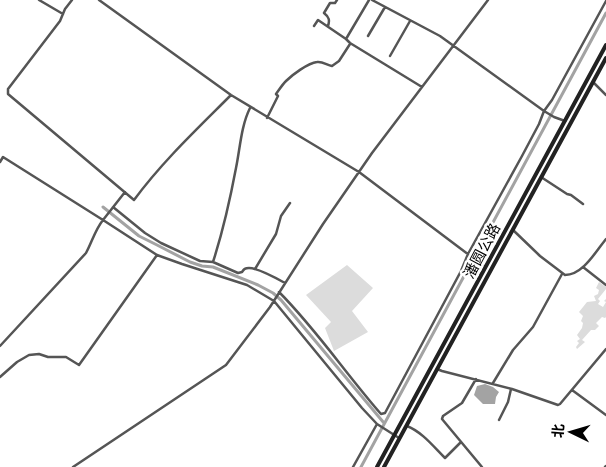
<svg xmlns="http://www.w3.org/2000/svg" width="606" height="467" viewBox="0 0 606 467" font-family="'Nunito Sans','Noto Sans SC',sans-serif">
  <rect width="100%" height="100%" fill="#fff"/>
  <path fill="#dcdcdc" d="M347 265 373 288 352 311 368 332 334 351 325 328 331 322 306 295Z
    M599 282 606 287V289L598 299 600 301 598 304 603 307 606 302 604 301 606 299V317L605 318 602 317 596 323 599 326 595 330H591L582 340 585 342 577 349 576 347 579 343 577 341 580 339 577 335 582 328 583 323 581 321 583 316 579 312 587 302 596 301 594 296 598 294 599 290 596 288Z"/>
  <path fill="#a3a3a3" d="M485 384 493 387 499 392 496 397 495 404H483L474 395 477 386Z"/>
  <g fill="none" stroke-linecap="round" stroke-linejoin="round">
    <path stroke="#a3a3a3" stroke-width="3" d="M103 207 139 236 157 245 190 262 202 266 213 267 258 285 273 293 281 300 384 423
      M361 467 606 13"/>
    <path stroke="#555" stroke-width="2.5" d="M39 0 63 14
      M72 0 65 9 60 21 8 89V94L134 200C162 162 197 129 230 96
      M99 0 231 95 359 172 485 267
      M369 0 346 39 350 43 422 87
      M372 0 440 36 544 111 554 117 565 121
      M314 26 318 20 346 39
      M328 26C330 20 329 17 324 13L330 3H335L337 0
      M368 36 385 7
      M390 56 410 21
      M593 82 606 95
      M267 118 278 96 276 94C279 90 282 85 286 81 292 75 308 63 317 62 322 61 327 65 332 66L339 61 350 44
      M0 162 3 157 103 220 125 192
      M541 177 567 194 571 195 583 204
      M113 207 145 233 161 243 200 261 213 262 238 273 242 272C244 269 245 268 249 268 258 268 276 278 285 283
      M513 230 540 256 565 275C583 275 596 251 606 239
      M213 262C223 231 230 200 236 168 240 149 241 126 250 108
      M583 267 606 285
      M255 269 276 234 281 216 290 203
      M279 292C316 329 346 374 381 414L385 413 461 271 468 254 522 156 539 124 544 111 552 100 606 1
      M0 346 86 253C92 242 95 230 103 220L157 255 182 264 247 285 274 301 362 408 377 424
      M437 369 442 371 512 389 558 405 560 404 606 349
      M0 377 17 362 29 355 39 354 48 357H66L79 365 157 255
      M476 379 462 403 443 416 442 419 482 467
      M493 383 513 350 533 327 562 274
      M572 390 606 415
      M499 420 508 402 511 389
      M407 426C422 432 433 446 445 458L461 442
      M73 467 226 365 270 307 323 224 372 153 488 0
      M353 467 377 424 399 438
      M605 467 606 466"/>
    <path stroke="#222" stroke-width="4" d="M377 467 606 45
      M384 467 606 58"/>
  </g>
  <g text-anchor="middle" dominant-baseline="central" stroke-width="5" stroke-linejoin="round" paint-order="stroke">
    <g font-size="15" fill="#000" stroke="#fff">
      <text transform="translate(482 251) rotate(-62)">潘圆公路</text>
    </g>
  </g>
  <g transform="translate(571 432) rotate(275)" stroke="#ffffff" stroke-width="4" paint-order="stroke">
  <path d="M0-4L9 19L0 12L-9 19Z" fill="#000000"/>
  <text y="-8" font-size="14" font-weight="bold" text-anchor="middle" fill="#000000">北</text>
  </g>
</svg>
